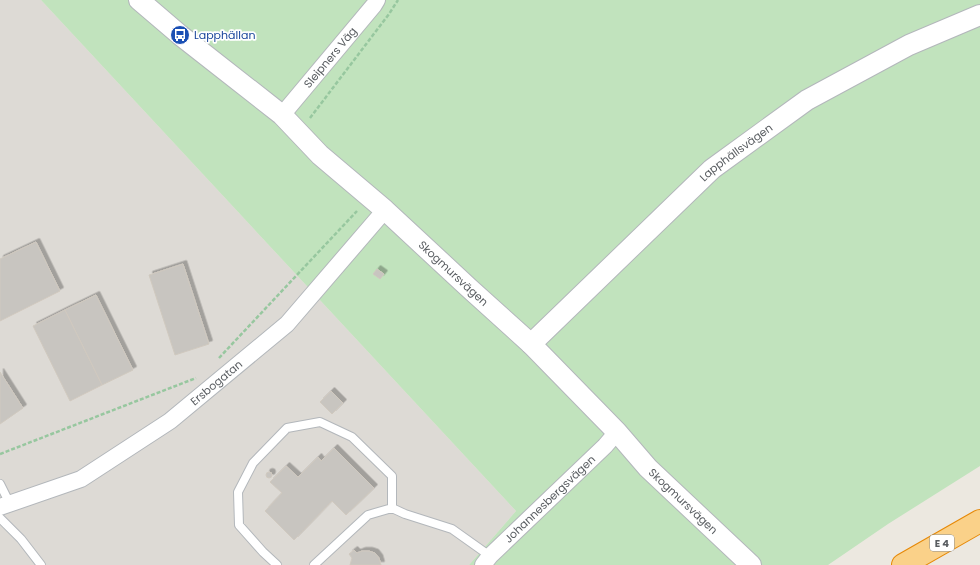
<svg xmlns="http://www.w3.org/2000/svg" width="980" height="565" viewBox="0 0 980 565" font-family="Poppins,sans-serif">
  <defs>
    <filter id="shadow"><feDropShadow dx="3.5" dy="-3.5" stdDeviation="0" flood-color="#0004"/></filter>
  </defs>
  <rect width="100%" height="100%" fill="#ece8e0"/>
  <path fill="#dddad5" d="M0 0H41L516 511 469 565H0Z"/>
  <path fill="#c1e3bd" d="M41 0H980V466L888 524 828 565H469L516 511Z"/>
  <path fill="#c8c5c0" stroke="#d0c9bf" filter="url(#shadow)" d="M36 242 60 291 0 321V259Z
    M183 264 209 344 175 355 149 275Z
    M377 269 384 274 380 279 373 274Z
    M96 295 133 370 102 385 65 310Z
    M65 310 102 385 70 401 33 326Z
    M0 372 23 408 0 424Z
    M331 391 343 403 332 414 320 402Z
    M334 448 374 488 346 515 332 501 294 540 265 511 282 493 270 482 286 466 298 477 318 457 321 461Z
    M266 475a3 3 0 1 1 6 0a3 3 0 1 1-6 0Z
    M354 550 357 553 362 551H369L375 553 379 558 381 565H350L352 558 349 554Z"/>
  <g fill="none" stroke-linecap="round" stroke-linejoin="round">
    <defs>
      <path id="service" d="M0 484 10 504
        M0 518 21 539 41 565
        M277 565 263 552 239 525 238 492 253 463 287 428 320 422 352 437 392 476V508
        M314 565 368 515 392 508 405 514 452 529 490 556"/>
      <g id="minor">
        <path id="s1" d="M282 115 374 5 377 0"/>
        <path id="s2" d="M0 507 81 479 170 421 287 324 385 210"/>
        <path id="s3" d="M483 565 490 556 605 446 617 432"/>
      </g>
      <g id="tertiary">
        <path id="s4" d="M139 0 180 35 282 115 320 155 385 210 469 288 531 344 617 432 648 468 751 565"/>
        <path id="s5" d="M531 344 712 169 807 100 909 45 980 15"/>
      </g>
      <path id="motorway" d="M903 565 980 521"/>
    </defs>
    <use href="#service" stroke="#b3b7bb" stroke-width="10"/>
    <use href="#minor" stroke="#b3b7bb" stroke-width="18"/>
    <use href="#tertiary" stroke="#b3b7bb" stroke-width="22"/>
    <use href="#motorway" stroke="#e68806" stroke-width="24"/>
    <path stroke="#97c79f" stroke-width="2.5" stroke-dasharray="4 2" stroke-linecap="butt" d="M310 118 389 14 398 0
      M219 358 357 211
      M0 454 196 378"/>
    <use href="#service" stroke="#fff" stroke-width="8"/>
    <use href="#minor" stroke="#fff" stroke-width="16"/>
    <use href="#tertiary" stroke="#fff" stroke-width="20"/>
    <use href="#motorway" stroke="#fad189" stroke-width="22"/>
  </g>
  <defs>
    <symbol id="bus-disc" viewBox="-11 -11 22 22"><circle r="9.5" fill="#1a4fb4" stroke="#fff"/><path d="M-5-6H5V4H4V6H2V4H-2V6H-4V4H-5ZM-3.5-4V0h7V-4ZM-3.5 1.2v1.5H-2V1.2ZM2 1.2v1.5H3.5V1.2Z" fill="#fff"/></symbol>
  </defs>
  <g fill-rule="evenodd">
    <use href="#bus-disc" x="169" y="24" width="22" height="22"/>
  </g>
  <g text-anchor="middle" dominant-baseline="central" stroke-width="3.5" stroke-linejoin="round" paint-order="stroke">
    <rect fill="#fff" stroke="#8b8e90" stroke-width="1" x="930" y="535" width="24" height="16" rx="3"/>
    <g font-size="10" font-weight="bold" fill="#595d61">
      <text x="942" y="543">E 4</text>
    </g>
    <g font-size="11" fill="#164399" stroke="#fff" text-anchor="start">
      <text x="194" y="35">Lapphällan</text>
    </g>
    <g font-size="11" fill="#595d61" stroke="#fff">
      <text stroke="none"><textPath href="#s1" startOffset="75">Sleipners Väg</textPath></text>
      <text stroke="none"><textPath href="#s5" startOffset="281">Lapphällsvägen</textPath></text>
      <text stroke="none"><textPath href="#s4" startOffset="417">Skogmursvägen</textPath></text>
      <text stroke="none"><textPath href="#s2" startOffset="252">Ersbogatan</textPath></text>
      <text stroke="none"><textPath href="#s3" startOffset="94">Johannesbergsvägen</textPath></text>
      <text stroke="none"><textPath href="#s4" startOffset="741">Skogmursvägen</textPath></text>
    </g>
  </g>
</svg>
